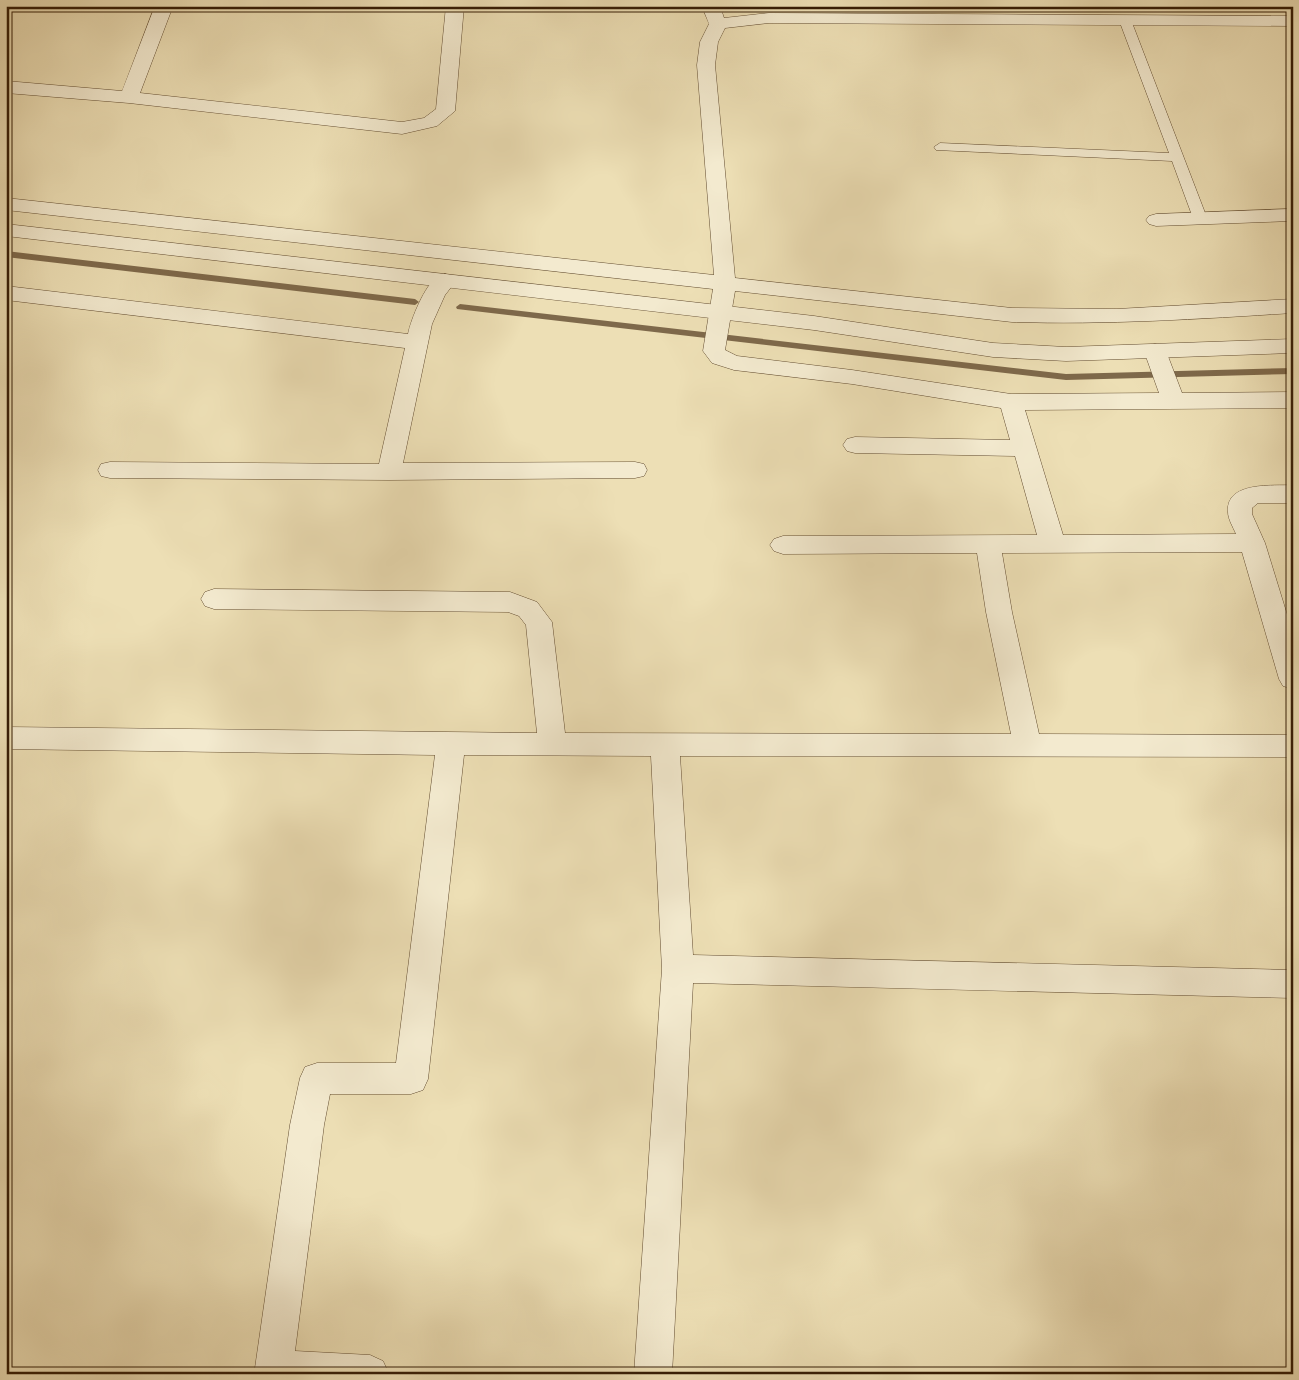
<svg xmlns="http://www.w3.org/2000/svg" width="1299" height="1380" viewBox="0 0 1299 1380" font-family="'Libre Caslon Text',serif">
  <rect width="100%" height="100%" fill="#eddfb5"/>
  <filter id="stains"><feTurbulence type="fractalNoise" baseFrequency=".004" numOctaves="4"/><feColorMatrix values="0 0 0 0 .2 0 0 0 0 .09 0 0 0 0 .02 0 0 0 .5 -.17"/></filter>
  <radialGradient id="worn" r=".72"><stop offset=".6" stop-color="#630" stop-opacity="0"/><stop offset="1" stop-color="#630" stop-opacity=".3"/></radialGradient>
  <g fill="none" stroke-linecap="round" stroke-linejoin="round">
    <path fill="#7e694b" fill-rule="evenodd" d="M6 251 415 299 419 302 415 305 6 257Z
      M460 304 1066 374 1293 368V374L1066 380 457 309 456 307Z"/>
    <defs>
      <path id="service" d="M1125 17 1131 20 1207 218 1205 221 1200 222 1193 218 1172 161 936 150 934 147 940 143 1169 153 1119 20Z"/>
      <path id="minor" d="M155 6H173L140 93 402 122 424 118 436 109 446 6H464L455 111 437 126 402 134 129 103 6 93V81L122 91Z
        M702 6H720L724 18 769 13 1293 16V26L769 23 725 28 718 42 715 65 735 278 1012 308 1117 309 1293 299V313C1199 319 1106 325 1012 322L735 291 725 350 737 356 852 370 1011 394 1159 393 1144 351 1147 346 1155 344 1163 346 1166 351 1182 393 1293 392V408L1025 410 1063 535 1236 534C1233 527 1228 519 1228 512 1225 481 1274 486 1293 485V503H1258L1252 508V514L1265 543 1293 634V689L1283 686 1279 679 1242 552 1002 553 1012 612 1039 734 1293 735V757L680 756 693 955 1293 970V998L693 983 672 1374H634L662 969 651 756 464 755 428 1079 423 1090 411 1094H330L324 1125 295 1351 370 1355 383 1361 389 1374H258L255 1368 290 1125 300 1078 305 1067 317 1063H396L435 755 6 749V727L537 733 526 625 519 616 508 612 214 609 205 606 201 599 205 592 214 589 510 592 537 602 552 622 565 733 1011 734 986 612 977 553 783 554 774 551 770 545 774 539 783 536 1037 535 1015 456 855 453 847 451 843 445 847 439 855 437 1010 440 1001 408 852 384 734 370 712 363 703 351 713 289 6 210V198L714 275 697 65 700 42 709 24Z
        M1293 209V221L1156 226 1149 224 1146 220 1149 216 1156 214Z
        M445 274 453 276 456 281 445 295 432 324 403 463 635 462 644 464 647 470 644 476 635 478 389 480 110 478 101 476 98 470 101 464 110 462 379 464 405 348 6 300V286L408 334C411 319 425 285 437 277 438 276 444 275 445 274Z"/>
      <path id="tertiary" d="M6 224 814 316 993 343 1066 347 1293 339V353L1066 361 993 357 814 330 6 236Z"/>
    </defs>
    <use href="#service" stroke="#634d31" stroke-width="1"/>
    <use href="#minor" stroke="#634d31" stroke-width="1"/>
    <use href="#tertiary" stroke="#634d31" stroke-width="1"/>
    <use href="#service" fill="#f3eacf" fill-rule="evenodd"/>
    <use href="#minor" fill="#f3eacf" fill-rule="evenodd"/>
    <use href="#tertiary" fill="#f3eacf" fill-rule="evenodd"/>
  </g>
  <rect width="1299" height="1380" fill="none" stroke="#eddfb5" stroke-width="25"/>
  <rect x="8" y="8" width="1284" height="1365" fill="none" stroke="#351c05" stroke-width="2.5"/>
  <rect x="12" y="12" width="1274" height="1355" fill="none" stroke="#351c05"/>
  <rect width="100%" height="100%" filter="url(#stains)"/>
  <rect width="100%" height="100%" fill="url(#worn)"/>
</svg>
